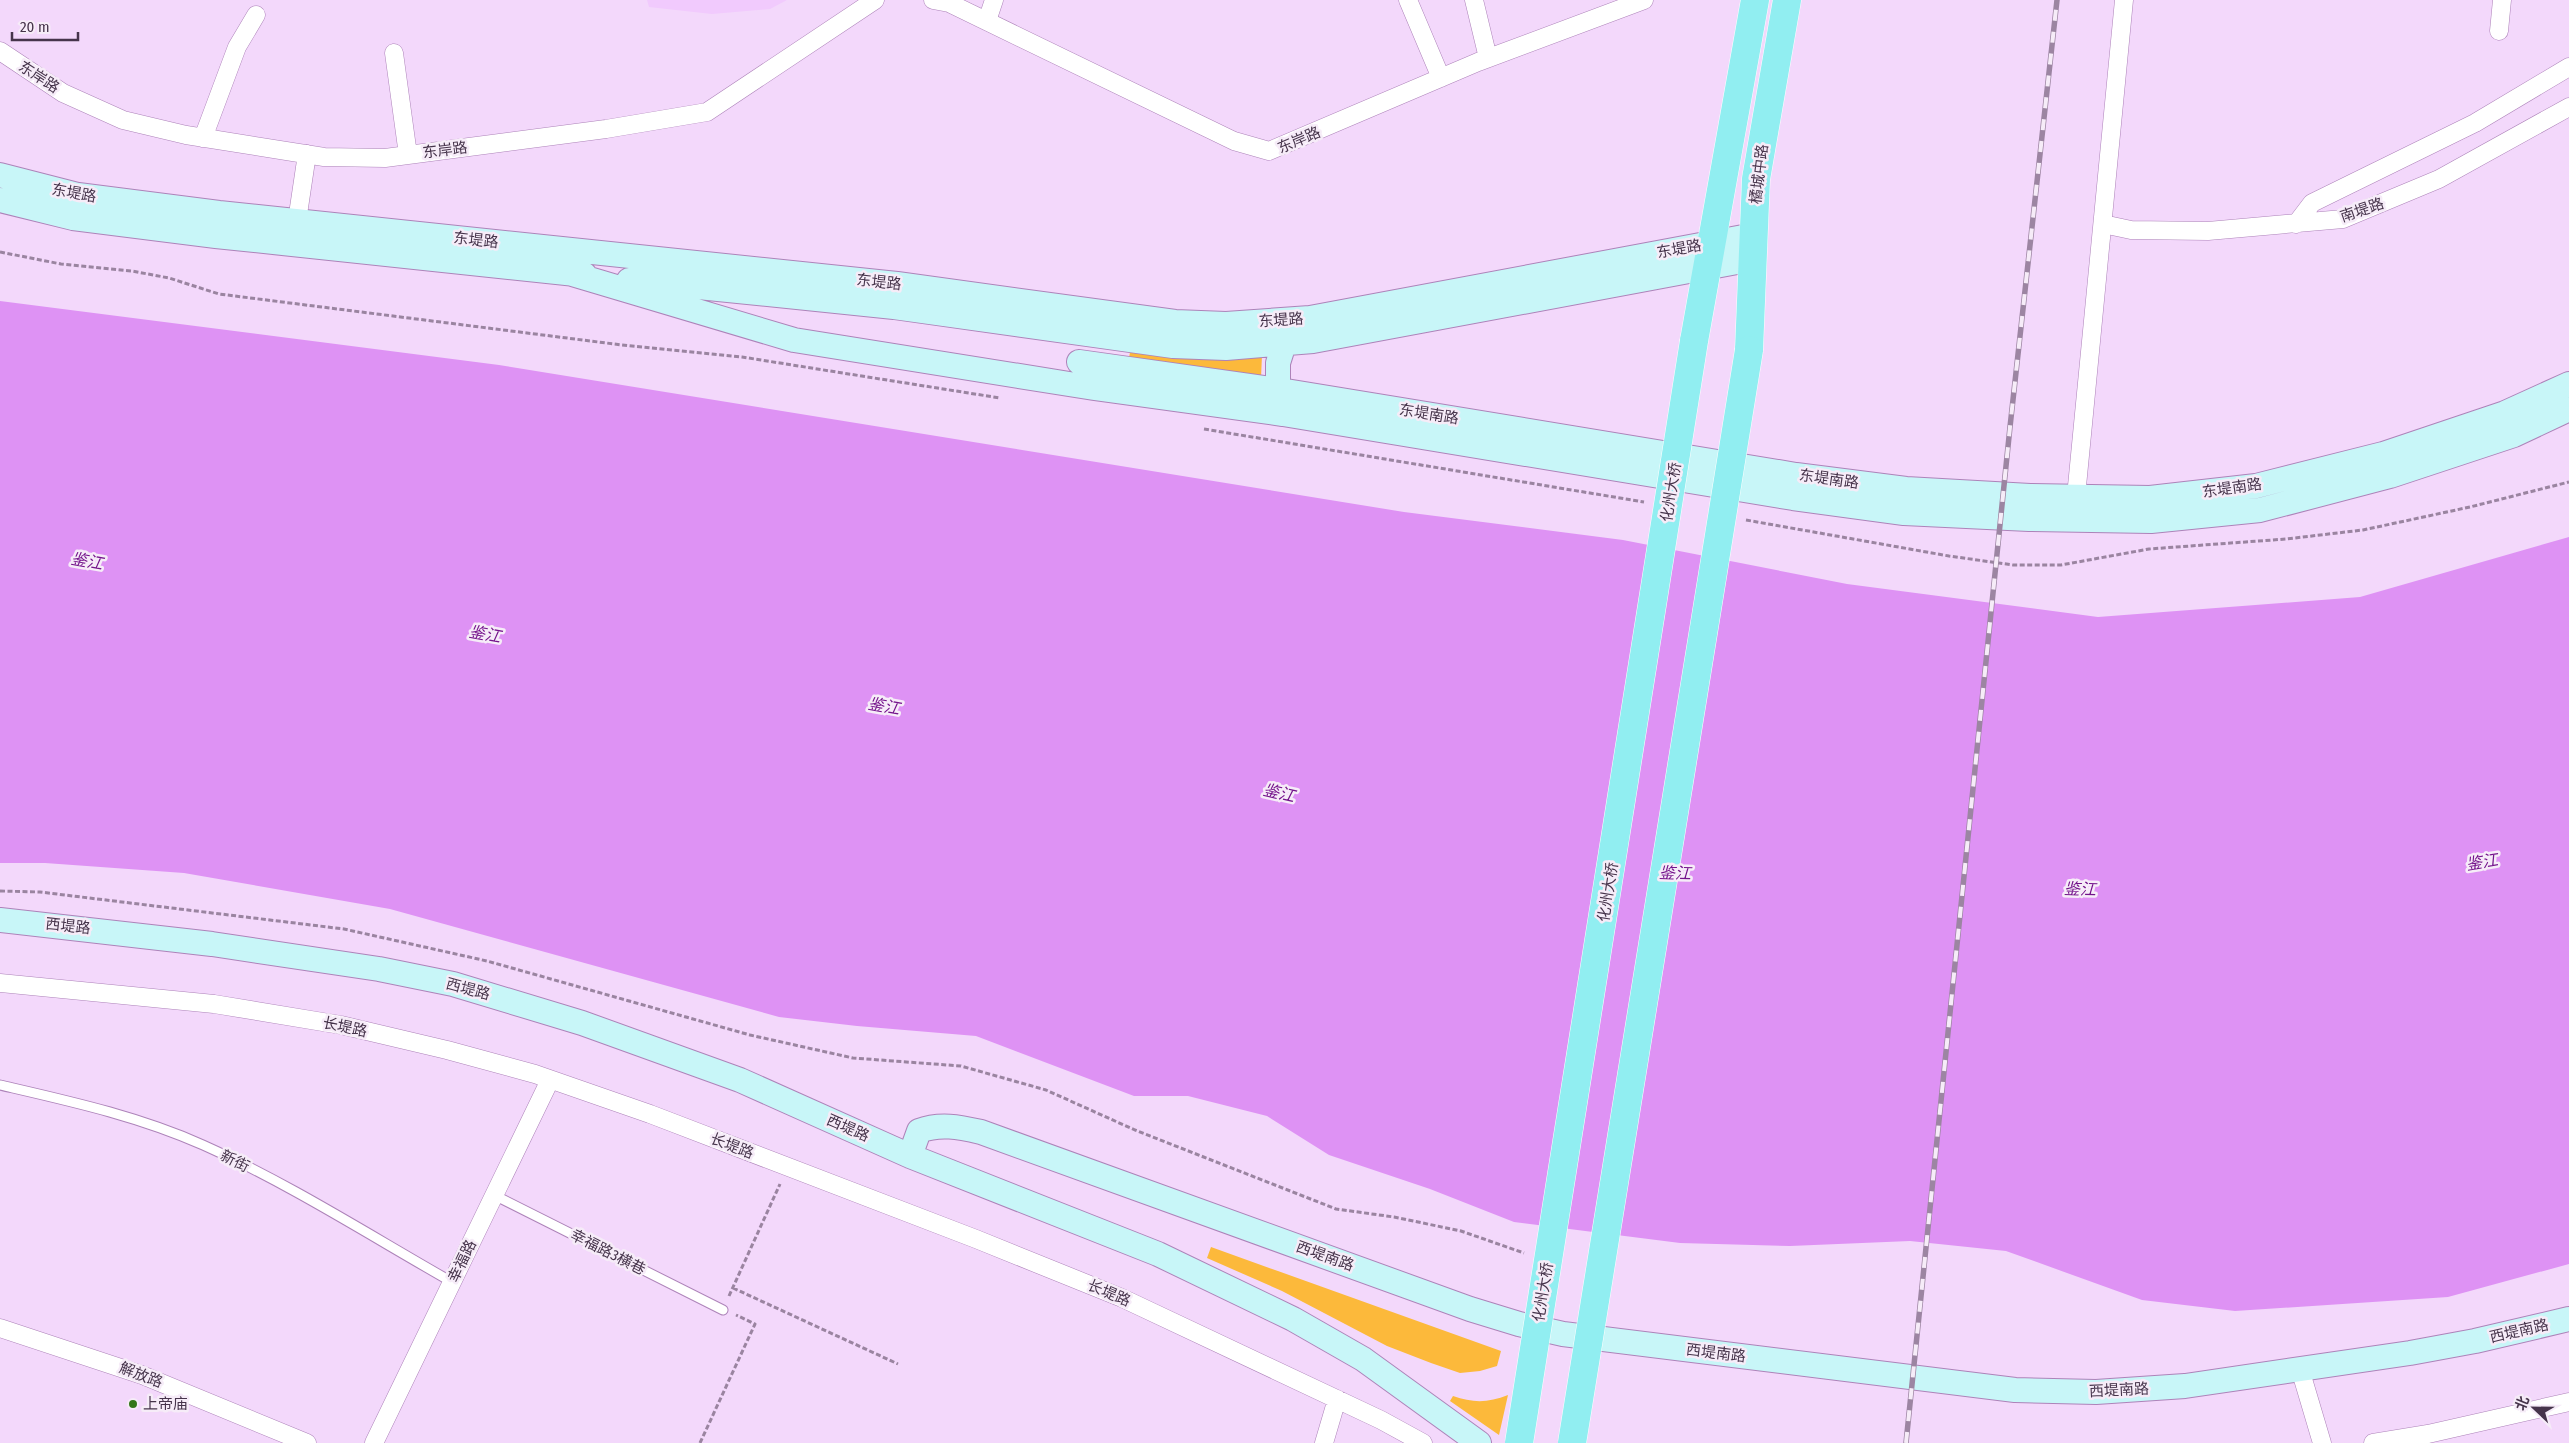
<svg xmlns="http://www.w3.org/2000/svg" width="2569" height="1443" viewBox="0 0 2569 1443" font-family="'Fira Sans Condensed','Noto Sans SC',sans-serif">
  <rect width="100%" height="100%" fill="#f3d8fb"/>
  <path fill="#f1cafd" d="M647 0H787L770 9 712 14 649 7Z"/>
  <path fill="#fcb93b" d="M1130 352 1193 358 1262 355 1261 378 1129 358Z
    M1211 1247 1501 1351 1497 1366 1480 1371 1460 1373 1431 1363 1387 1346 1282 1291 1207 1258Z
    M1508 1395 1499 1435 1450 1401 1453 1396C1473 1403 1488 1403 1508 1395Z"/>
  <path fill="#de92f4" d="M0 301 499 365 1404 512 1623 540 1847 584 2098 617 2360 597 2569 537V1264L2448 1297 2235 1311 2142 1300 2006 1251 1910 1241 1790 1246 1680 1243 1514 1222 1430 1189 1329 1155 1267 1116 1188 1096H1134L976 1036 857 1026 779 1017 390 909 184 873 45 863H0Z"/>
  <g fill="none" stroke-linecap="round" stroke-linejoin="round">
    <defs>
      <path id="service" d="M0 1085C69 1101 138 1116 203 1145 288 1183 371 1236 452 1282
        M494 1195 723 1310"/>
      <path id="minor" d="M933 0 949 3 1234 141 1269 151 1478 62 1644 0
        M1408 0 1441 78
        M1474 0 1488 58
        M987 21 994 0
        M2499 31 2502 0
        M0 51 63 93 123 120 186 135 324 157 385 158 606 129 707 112 875 0
        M394 53 408 155
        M203 138 237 47 256 15
        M297 221 307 154
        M2103 224 2131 230 2208 231 2343 219 2439 179 2569 107
        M2296 224 2312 203 2475 123 2569 67
        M2075 507 2124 0
        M0 983 214 1004 341 1025 447 1050 535 1074 650 1114 976 1239 1122 1298 1381 1420 1423 1443
        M0 1328 142 1375 307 1443
        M2300 1369 2322 1443
        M374 1443 550 1080
        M1324 1443 1337 1399
        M2373 1443 2428 1434 2569 1402"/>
      <path id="secondary" d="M0 175 78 195 219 213 897 284 1175 322 1226 324 1310 318 1754 235
        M0 200 73 218 216 236 585 275
        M569 273 794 340 1094 388 1283 414 1793 498 1904 513 2029 519 2151 521 2260 510 2390 476 2514 435 2569 409
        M629 280 894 307 1173 346 1226 348 1313 341 1753 259
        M1079 362 1286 391 1796 475 1906 489 2030 496 2150 498 2256 486 2383 454 2505 413 2569 384
        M1278 389V363L1284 344
        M0 920 212 944 379 969 453 984 582 1023 740 1080 910 1156 1158 1254 1293 1319 1363 1359 1479 1443
        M910 1156 919 1131C940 1123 959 1127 981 1132L1470 1309 1519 1324 1563 1334 2015 1390 2096 1392 2185 1386 2410 1353 2475 1341 2569 1319"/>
      <path id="primary" d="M1694 341 1755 0
        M1749 350 1756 179 1787 0"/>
    </defs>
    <use href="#service" stroke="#ad83b9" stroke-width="11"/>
    <use href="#minor" stroke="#ad83b9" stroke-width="19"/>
    <use href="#secondary" stroke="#ad83b9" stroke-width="26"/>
    <use href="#primary" stroke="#fff" stroke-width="29"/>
    <path stroke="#9a84a0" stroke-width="3" stroke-dasharray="5 2.5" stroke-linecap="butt" d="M0 252 61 264 132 271 169 278 219 294 622 345 742 357 1000 398
      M1204 429 1644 502
      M1746 520 1949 556 2013 565H2061L2149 549 2286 539 2363 530 2470 507 2569 482
      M0 891 40 892 344 929 487 961 750 1035 853 1058 961 1066 1046 1090 1135 1130 1336 1209 1394 1217 1461 1231 1524 1253
      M733 1288 898 1364
      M729 1296 780 1184
      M700 1443 755 1324 736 1315"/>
    <use href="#service" stroke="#fff" stroke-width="9"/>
    <use href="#minor" stroke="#fff" stroke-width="18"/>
    <use href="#secondary" stroke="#c8f6f8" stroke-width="24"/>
    <use href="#primary" stroke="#91eef1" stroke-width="28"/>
    <defs>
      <path id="rail" d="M1906 1443 2010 427 2057 0"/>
    </defs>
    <use href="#rail" stroke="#9c85a2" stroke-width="5.5"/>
    <use href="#rail" stroke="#f6ecf8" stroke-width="4" stroke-dasharray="11" stroke-linecap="butt"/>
    <defs>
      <path id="primary-bridge" d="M1519 1443 1694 341
        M1572 1443 1749 350"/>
    </defs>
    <use href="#primary-bridge" stroke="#fff" stroke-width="29" stroke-linecap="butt"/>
    <use href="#primary-bridge" stroke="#91eef1" stroke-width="28"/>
  </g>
  <circle fill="#337718" stroke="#f6ecf8" stroke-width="2" cx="133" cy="1404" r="5"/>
  <g text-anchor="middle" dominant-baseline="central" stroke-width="5" stroke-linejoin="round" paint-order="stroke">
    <g font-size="15" fill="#46344b" stroke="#f6ecf8">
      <text transform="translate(39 77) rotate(33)">东岸路</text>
      <text transform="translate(1299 140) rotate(-23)">东岸路</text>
      <text transform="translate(445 150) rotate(-7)">东岸路</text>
      <text transform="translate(1759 174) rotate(-83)">橘城中路</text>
      <text transform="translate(74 193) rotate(10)">东堤路</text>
      <text transform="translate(2362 210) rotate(-19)">南堤路</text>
      <text transform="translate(476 240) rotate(6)">东堤路</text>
      <text transform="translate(1679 249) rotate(-10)">东堤路</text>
      <text transform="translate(879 282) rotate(6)">东堤路</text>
      <text transform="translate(1281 320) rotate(-4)">东堤路</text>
      <text transform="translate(1429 414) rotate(9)">东堤南路</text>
      <text transform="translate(1829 479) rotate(8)">东堤南路</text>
      <text transform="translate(2232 488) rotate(-8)">东堤南路</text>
      <text transform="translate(1671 492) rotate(-81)">化州大桥</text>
      <text transform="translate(1608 892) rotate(-81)">化州大桥</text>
      <text transform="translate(68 926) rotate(6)">西堤路</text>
      <text transform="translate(468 989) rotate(15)">西堤路</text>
      <text transform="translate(345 1027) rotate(12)">长堤路</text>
      <text transform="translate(848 1128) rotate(24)">西堤路</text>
      <text transform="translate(732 1146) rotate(21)">长堤路</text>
      <text transform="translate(235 1161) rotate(27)">新街</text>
      <text transform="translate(608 1252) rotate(27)">幸福路3横巷</text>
      <text transform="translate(1325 1256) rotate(20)">西堤南路</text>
      <text transform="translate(462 1261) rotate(-64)">幸福路</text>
      <text transform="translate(1543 1292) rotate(-81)">化州大桥</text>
      <text transform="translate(1109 1293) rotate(23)">长堤路</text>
      <text transform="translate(2519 1331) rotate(-13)">西堤南路</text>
      <text transform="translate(1716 1353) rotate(7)">西堤南路</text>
      <text transform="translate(141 1375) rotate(21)">解放路</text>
      <text transform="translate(2119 1390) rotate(-3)">西堤南路</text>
    </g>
    <g font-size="15" fill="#46344b" stroke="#f6ecf8" text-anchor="start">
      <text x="143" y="1404">上帝庙</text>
    </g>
    <g font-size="16" font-style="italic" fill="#74138b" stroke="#f6ecf8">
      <text transform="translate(87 561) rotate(10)">鉴江</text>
      <text transform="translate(485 634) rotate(10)">鉴江</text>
      <text transform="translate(884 706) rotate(10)">鉴江</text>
      <text transform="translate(1279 793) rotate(13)">鉴江</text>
      <text transform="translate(2482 862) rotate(-9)">鉴江</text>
      <text transform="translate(1675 873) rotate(2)">鉴江</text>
      <text transform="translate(2080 889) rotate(2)">鉴江</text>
    </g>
  </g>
  <g transform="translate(2534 1408) rotate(292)" stroke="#f6ecf8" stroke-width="4" paint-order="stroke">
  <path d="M0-4L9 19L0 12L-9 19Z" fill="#46344b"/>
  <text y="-8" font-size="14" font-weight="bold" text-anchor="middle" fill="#46344b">北</text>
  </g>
  <path d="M12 32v8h66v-8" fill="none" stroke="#46344b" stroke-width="2.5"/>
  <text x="20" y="32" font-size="15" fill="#46344b" stroke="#f6ecf8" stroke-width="4" paint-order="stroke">20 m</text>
</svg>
